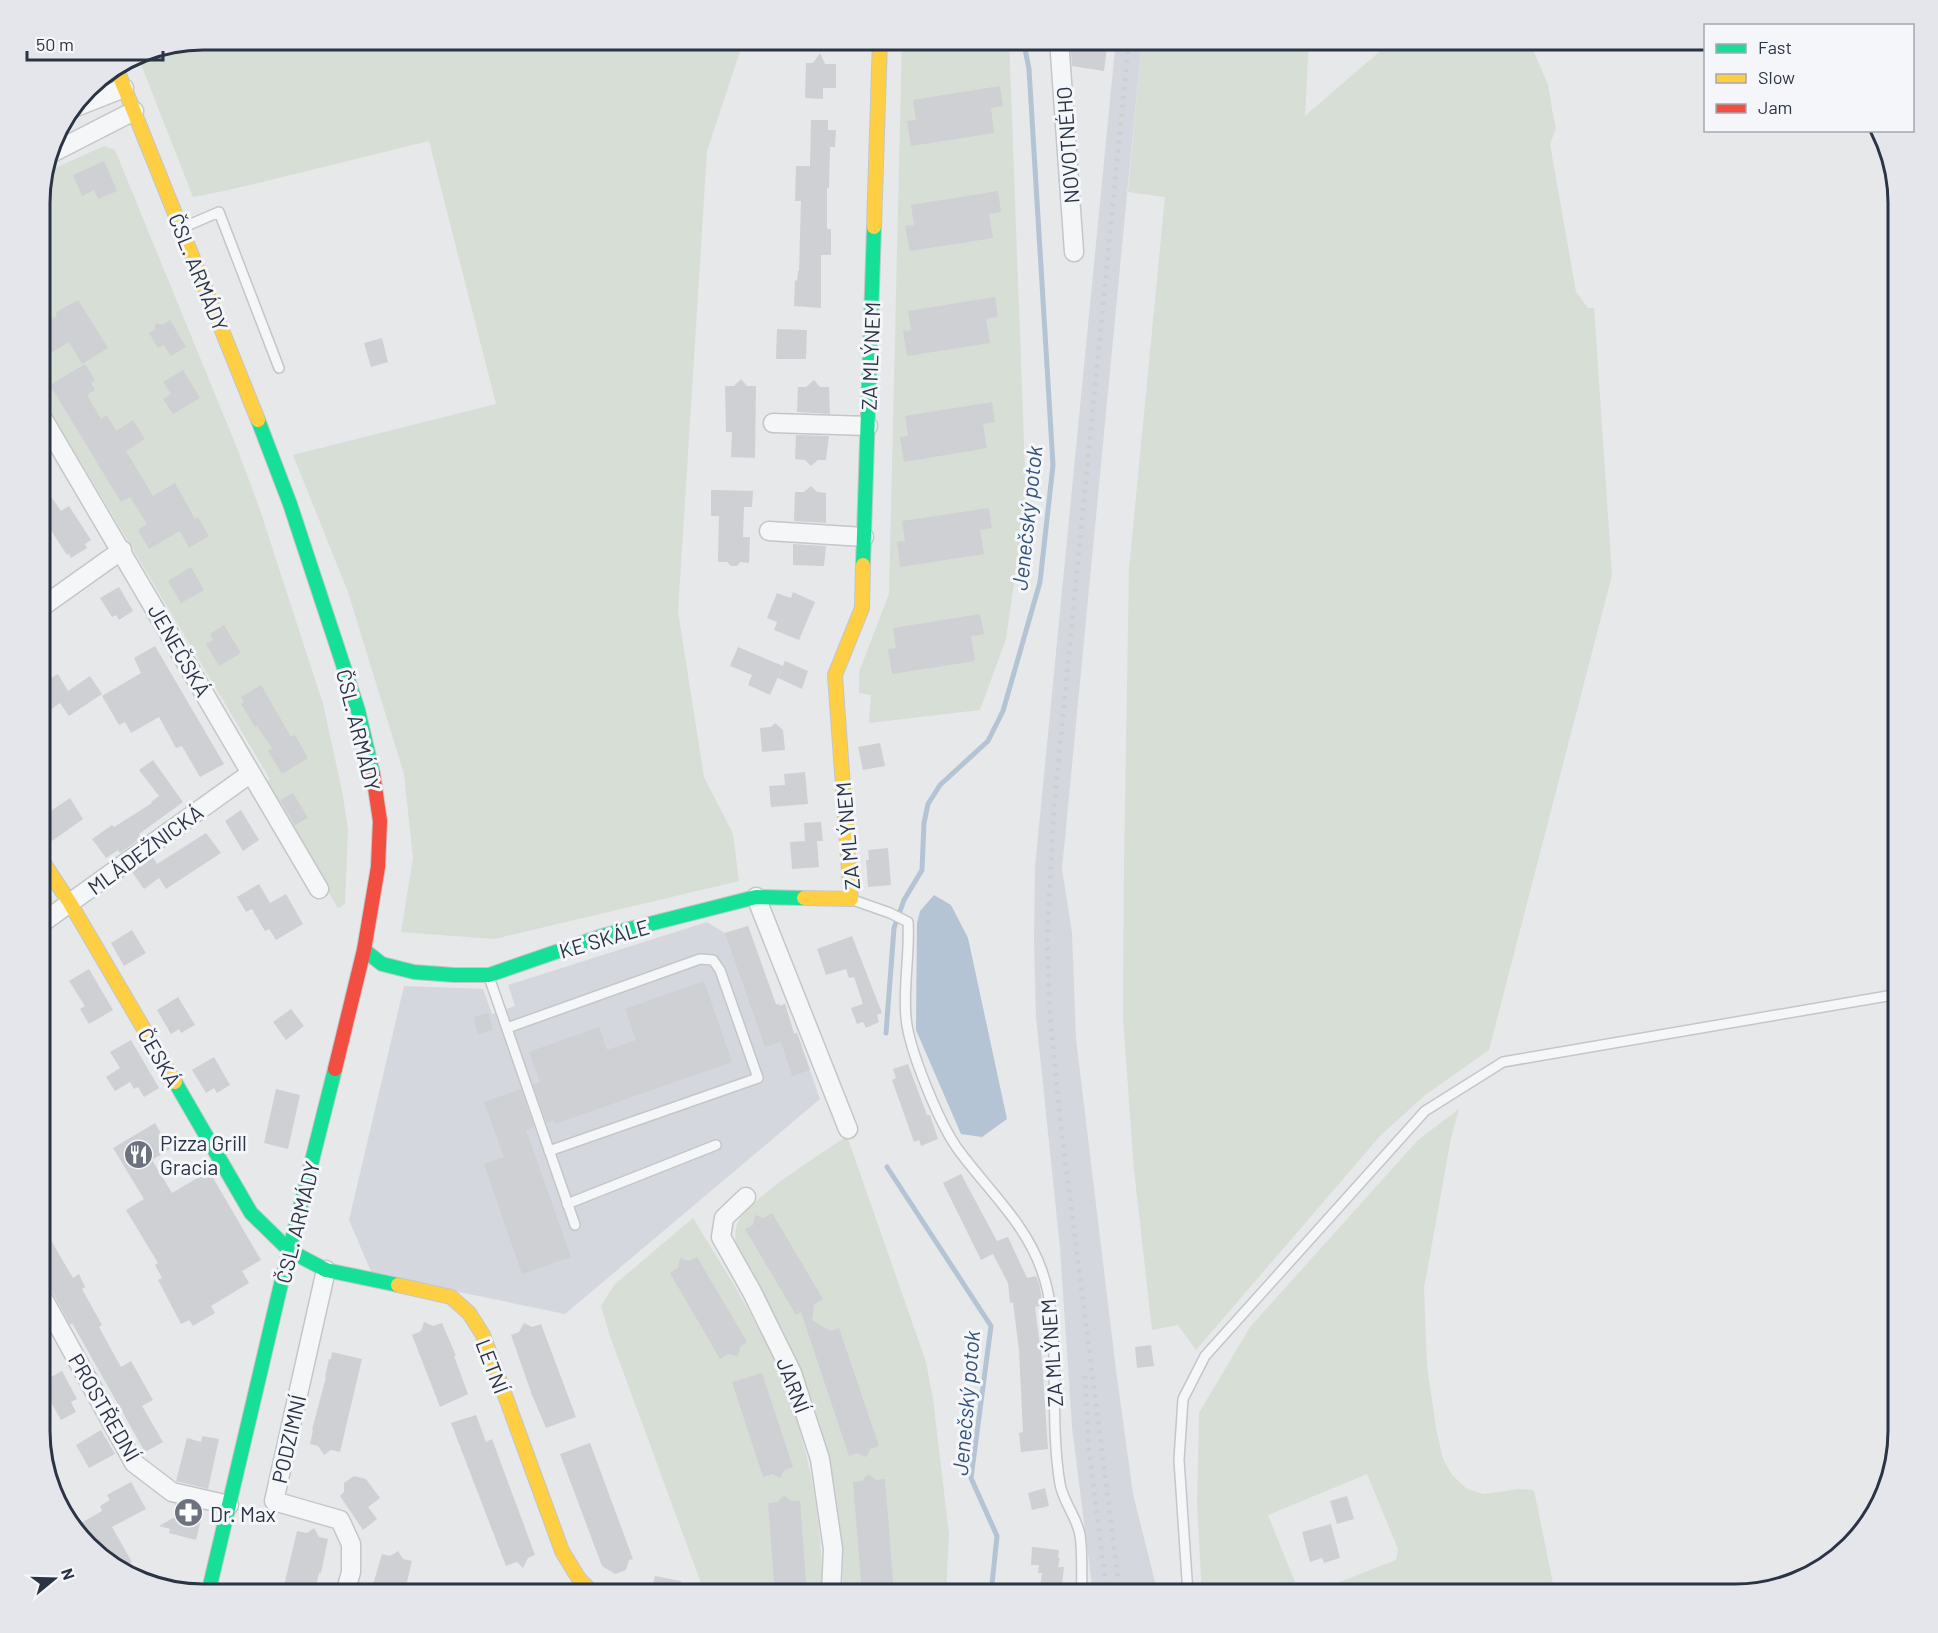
<svg xmlns="http://www.w3.org/2000/svg" width="1938" height="1633" viewBox="0 0 1938 1633" font-family="Barlow,sans-serif">
  <rect width="100%" height="100%" fill="#e6e8ea"/>
  <path fill="#d4d7dd" d="M1116 39H1142L1062 869 1072 933 1076 1039 1116 1370 1133 1494 1158 1594H1093L1072 1427 1060 1248 1036 1017 1034 941 1035 867Z
    M707 922 725 933 748 926 776 1004H779L780 1006 785 1004 794 1033H797L820 1099 565 1314 372 1274 349 1220 404 986 483 989 492 1014 515 1006 508 985Z"/>
  <path fill="#d6ded6" d="M203 39H744L707 151 678 612 704 777 733 834 739 881 494 939 401 932 413 858 404 774 348 592 293 455 496 404 429 141 229 190 193 197 137 54 141 51Z
    M902 39H1009L1026 498 1006 639 980 710 869 723 871 695 859 693V672L889 594Z
    M1142 39H1309L1305 116 1394 39H1531L1532 47 1548 85 1552 109 1556 128 1550 144 1576 292 1588 308H1594L1612 575 1489 1050 1424 1096 1380 1136 1196 1350 1178 1325 1152 1330 1134 1170 1123 1018 1124 863 1129 569 1165 197 1128 192Z
    M104 146 115 150 237 448 259 507 323 704 342 791 348 829 345 904 338 908 263 784 270 779 39 392V192L44 173Z
    M1459 1109 1451 1138 1424 1288 1427 1366 1436 1428 1443 1459 1452 1475 1467 1489 1484 1494 1519 1489 1534 1490 1555 1594H1309L1396 1560 1398 1549 1367 1474 1268 1515 1295 1582 1268 1594H1202L1197 1505 1199 1413 1250 1327 1418 1140Z
    M847 1136 926 1362 933 1399 949 1534 946 1594H843C845 1505 824 1413 784 1333 770 1304 751 1278 737 1249 735 1239 734 1231 738 1222 748 1199 824 1152 847 1136Z
    M693 1218C719 1261 747 1304 769 1349 805 1425 823 1510 822 1594H705L610 1336 601 1306 614 1285Z"/>
  <path fill="#b4c4d5" d="M934 895 951 905 968 938 1007 1119 982 1137 961 1134 916 1030 917 923 920 911Z"/>
  <g fill="none" stroke-linecap="round" stroke-linejoin="round">
    <path stroke="#b4c4d5" stroke-width="5" d="M886 1033 894 928 904 900 922 870 924 823 928 804 940 785 988 741 1003 711 1040 582 1053 465 1029 69 1023 39
      M887 1167 991 1326 971 1478 997 1536 991 1594"/>
  </g>
  <path fill="#ced0d3" d="M1070 39H1108L1104 71 1072 66Z
    M820 53 825 64H836V88H823V99L805 98 806 63H813Z
    M1000 86 1003 106 991 108 994 133 911 146 907 121 916 120 913 100Z
    M811 120H828V130H836L835 147H830L829 188H827V229H831V255H821V308L794 306 795 280 797 281 798 271H799L801 201H795L796 166H810Z
    M104 161 117 191 98 199 94 190 82 196 73 175Z
    M998 191 1001 212 989 214 993 238 910 251 905 226 914 225 911 205Z
    M995 297 998 317 986 319 990 343 907 356 903 331 911 330 908 311Z
    M78 300 108 348 82 364 69 342 39 360V326L57 316 56 312Z
    M170 320 186 347 171 356 164 345 158 348 149 333 154 330 156 323 162 325Z
    M777 329 807 330 806 359H776Z
    M382 338 388 362 371 367 364 343Z
    M85 364 95 380 91 383 95 390 87 395 101 419 107 415 116 431 133 420 145 439 126 451 153 496 175 483 195 519 198 517 209 536 189 548 180 531 149 549 138 530 147 524 130 497 121 502 50 385Z
    M183 370 200 398 173 414 163 399 171 394 163 382Z
    M741 379 747 386H756L755 458 731 457 732 432H726L725 386H734Z
    M814 380 820 387H829L830 414 797 412 798 387H806Z
    M992 402 995 422 983 424 987 448 904 462 900 437 908 436 905 416Z
    M796 435 829 436 826 460H818L811 466 805 460 795 459Z
    M39 479 61 511 69 506 91 540 85 544 87 548 71 558 69 554 67 555 39 512Z
    M811 486 817 492 826 493V523L794 521 795 492H804Z
    M711 490 753 491 752 507H744L743 537H750L749 563 740 562 737 566H731L727 562H718L719 516H711Z
    M989 508 992 528 980 530 984 554 900 567 897 542 905 541 902 521Z
    M793 544 826 546 824 566 793 565Z
    M191 567 204 590 181 603 168 581Z
    M119 587 133 611 119 620 116 615 112 617 100 598Z
    M793 592 815 602 799 640 774 630 777 622 767 618 777 593 791 598Z
    M980 614 984 634 971 636 975 661 892 674 888 649 896 648 893 628Z
    M224 625 241 653 219 666 206 644 213 640 210 634Z
    M155 646 224 764 200 777 182 746 176 748 159 717 131 733 125 722 119 725 102 696 141 673 134 658Z
    M738 647 783 666 770 695 748 685 752 675 730 666Z
    M785 661 808 671 802 689 778 678Z
    M58 674 68 691 90 676 102 694 69 716 60 703 39 718V685Z
    M261 685 291 737 295 735 308 758 282 774 268 751 272 748 257 726 255 727 241 704 244 702 241 697Z
    M775 723 783 730 785 750 762 752 760 728 771 727Z
    M880 743 885 766 863 770 858 747Z
    M153 760 183 802 139 834 141 838 120 853 118 850 106 858 92 839 112 825 114 827 152 803 151 802 159 796 139 770Z
    M805 772 808 804 771 807 769 786 785 785 784 774Z
    M293 793 308 818 295 825 280 800Z
    M70 798 83 819 52 841 42 826 46 823 42 817Z
    M241 810 259 840 243 851 225 821Z
    M821 822 823 841H817L819 867 792 869 790 842 805 841 804 823Z
    M206 833 221 853 166 889 159 878 144 889 132 872 153 857 157 864Z
    M888 848 891 885 868 887 866 860H869L868 850Z
    M259 884 270 903 286 894 303 924 276 940 269 929 265 931 252 909 246 912 237 897Z
    M748 926 776 1005 779 1004 780 1006 785 1004 794 1034 797 1033 810 1070 792 1076 781 1042 765 1047 725 933Z
    M132 930 146 953 124 966 111 943Z
    M852 936 882 1013 877 1015 879 1022 866 1028 863 1022 857 1024 851 1008 863 1004 854 977 849 978 846 969 826 975 817 949Z
    M89 969 113 1010 89 1024 80 1009 85 1006 69 981Z
    M704 981 732 1062 555 1124 554 1120 547 1123 533 1085 540 1082 529 1052 599 1027 607 1050 636 1040 625 1009Z
    M178 997 195 1025 181 1033 179 1029 171 1034 157 1010Z
    M291 1009 304 1026 286 1040 273 1022Z
    M488 1013 493 1030 478 1034 473 1017Z
    M131 1040 159 1088 144 1097 138 1087 134 1089 130 1082 115 1091 106 1077 120 1068 110 1052Z
    M214 1057 230 1085 217 1093 214 1088 206 1093 192 1070Z
    M908 1064 927 1115H930L938 1139 921 1146 919 1140 914 1142 892 1080 896 1078 893 1069Z
    M276 1089 300 1095 288 1149 264 1143Z
    M521 1089 534 1127 526 1130 571 1257 522 1274 484 1164 504 1157 484 1102Z
    M155 1123 170 1149 152 1160 172 1193 209 1171 261 1260 242 1271 249 1283 211 1306 215 1313 193 1326 189 1320 181 1324 158 1280 162 1278 155 1265 158 1263 126 1210 144 1199 113 1148Z
    M961 1174 997 1241 1008 1237 1027 1278 1036 1276 1039 1283 1043 1305 1035 1307 1042 1360 1048 1449 1021 1452 1019 1433 1023 1432 1019 1350 1013 1302 1010 1303 1008 1283 993 1254 981 1260 943 1183Z
    M772 1213 823 1299 814 1304 812 1320 830 1331 839 1328 879 1446 870 1449 866 1457 857 1453 849 1456 801 1312 796 1315 745 1229 753 1225 755 1215 764 1218Z
    M39 1220 73 1278 79 1274 85 1287 82 1289 102 1325 99 1327 121 1367 131 1361 153 1400 142 1406 163 1442 145 1452 72 1323 70 1325 49 1286 45 1282 39 1280Z
    M697 1257 747 1342 740 1347 738 1356 728 1354 720 1359 670 1273 678 1268 680 1258 689 1261Z
    M424 1322 433 1326 442 1323 456 1356H454L468 1394 440 1407 412 1335 421 1331Z
    M524 1323 532 1327 541 1324 576 1417 546 1428 532 1395 511 1335 519 1332Z
    M1151 1345 1154 1366 1137 1368 1135 1347Z
    M332 1352 362 1359 340 1452 331 1450 324 1455 318 1446 310 1444 313 1430H312L326 1377H325L329 1359H331Z
    M62 1371 77 1399 71 1402 76 1412 61 1420 40 1383Z
    M762 1373 793 1467 784 1470 780 1478 772 1474 763 1477 732 1382Z
    M476 1415 486 1442 492 1439 535 1555 528 1558 523 1568 517 1562 506 1566 451 1423Z
    M101 1430 115 1454 89 1468 76 1445Z
    M202 1436 219 1439 208 1489 176 1481 187 1438 201 1442Z
    M590 1443 633 1559 629 1560 626 1570 615 1574 602 1566 560 1454Z
    M868 1474 876 1480 885 1479 894 1594H862L853 1482 862 1481Z
    M354 1476 366 1479 380 1498 368 1507 377 1519 363 1530 340 1496 344 1492V1483Z
    M131 1482 146 1509 112 1527 132 1562 120 1569 95 1553 74 1527 102 1511 100 1506 110 1500 107 1495Z
    M1045 1488 1049 1506 1032 1510 1028 1493Z
    M784 1495 791 1501H800L807 1594H775L768 1503 778 1502Z
    M1347 1496 1354 1519 1337 1524 1330 1501Z
    M175 1504 203 1511 196 1540 169 1533 170 1529 159 1526 180 1514Z
    M1331 1524 1340 1558 1324 1563 1322 1558 1310 1562 1302 1532Z
    M314 1528 319 1537 328 1539 321 1573H319L314 1594H282L297 1531 307 1533Z
    M1032 1547 1059 1550 1058 1558H1060L1058 1567H1064L1061 1594H1039L1042 1573H1038L1039 1565H1031Z
    M398 1551 403 1559 412 1561 404 1594H372L373 1589 372 1588 382 1554 390 1556Z
    M655 1576 681 1581 678 1594H651Z"/>
  <g fill="none" stroke-linecap="round" stroke-linejoin="round">
    <defs>
      <path id="lane" d="M184 227 219 212 279 368
        M853 900 890 913 908 922C910 954 903 986 906 1018 909 1050 940 1126 960 1152 989 1191 1026 1224 1042 1271 1052 1299 1053 1328 1054 1357 1055 1399 1053 1442 1060 1484 1063 1502 1077 1517 1080 1535 1083 1554 1081 1575 1082 1594
        M489 977 575 1225
        M507 1028 700 959 713 960 720 970 758 1078 549 1151
        M567 1204 716 1145
        M1188 1594 1179 1460 1183 1399 1205 1356 1425 1111 1503 1062 1899 994"/>
      <path id="street" d="M1059 39 1074 252
        M73 108 124 88
        M50 154 134 111
        M39 412 319 889
        M773 423 868 426
        M769 531 864 537
        M39 609 122 550
        M756 897 848 1129
        M39 925 251 773
        M746 1197 724 1218 721 1237 752 1292 792 1373 820 1459 833 1549 831 1594
        M326 1270 274 1501 340 1520 351 1544V1572L345 1594
        M39 1291 134 1463 172 1492 229 1505"/>
      <path id="fast" d="M258 420 290 504 358 710 373 774
        M863 565 874 227
        M364 950 382 964 414 972 454 975H489L602 936 756 897 804 898
        M175 1082 251 1213 290 1251 326 1270 398 1285
        M208 1594 281 1284 335 1069"/>
      <path id="slow" d="M116 67 258 420
        M874 227 880 39
        M39 856 70 903 175 1082
        M804 898 851 899 835 675 862 608 863 565
        M398 1285 451 1297 469 1313 483 1335 562 1551 579 1579 594 1594"/>
      <path id="jam" d="M335 1069 364 950 378 867 380 821 373 774"/>
    </defs>
    <use href="#lane" stroke="#c4c6c8" stroke-width="12"/>
    <use href="#street" stroke="#c4c6c8" stroke-width="21"/>
    <use href="#fast" stroke="#c4c6c8" stroke-width="16"/>
    <use href="#slow" stroke="#c4c6c8" stroke-width="16"/>
    <use href="#jam" stroke="#c4c6c8" stroke-width="16"/>
    <use href="#lane" stroke="#f5f6f7" stroke-width="9"/>
    <use href="#street" stroke="#f5f6f7" stroke-width="18"/>
    <use href="#fast" stroke="#16e098" stroke-width="14"/>
    <use href="#slow" stroke="#ffcf43" stroke-width="14"/>
    <use href="#jam" stroke="#f24e42" stroke-width="14"/>
    <path stroke="#cecfd2" stroke-width="4.5" stroke-dasharray="3 6" stroke-linecap="butt" d="M1085 1376 1089 1451 1107 1594
      M1120 1594 1060 1119 1050 1014 1047 941 1054 807 1129 39"/>
  </g>
  <defs>
    <symbol id="restaurant-disc" viewBox="-11 -11 22 22"><circle r="9.5" fill="#6c737f" stroke="#f4f6f9"/><path d="M-5-6h1v4h1v-4h1v4h1v-4h1v5L-1.5 .5V6h-2V.5L-5-1ZM5-6V6H3V1.5H1.5Q1.5-4 5-6Z" fill="#fff"/></symbol>
    <symbol id="pharmacy-disc" viewBox="-11 -11 22 22"><circle r="9.5" fill="#6c737f" stroke="#f4f6f9"/><path d="M-2-6h4v4h4v4h-4v4h-4v-4h-4v-4h4Z" fill="#fff"/></symbol>
  </defs>
  <g fill-rule="evenodd">
    <use href="#restaurant-disc" x="122" y="1138" width="33" height="33"/>
    <use href="#pharmacy-disc" x="172" y="1496" width="33" height="33"/>
  </g>
  <g text-anchor="middle" dominant-baseline="central" stroke-width="6" stroke-linejoin="round" paint-order="stroke">
    <g font-size="21" fill="#2b3445" stroke="#f4f6f9">
      <text transform="translate(1067 145) rotate(-94)">NOVOTNÉHO</text>
      <text transform="translate(199 272) rotate(68)">ČSL. ARMÁDY</text>
      <text transform="translate(870 356) rotate(-88)">ZA MLÝNEM</text>
      <text transform="translate(180 650) rotate(60)">JENEČSKÁ</text>
      <text transform="translate(359 730) rotate(76)">ČSL. ARMÁDY</text>
      <text transform="translate(847 836) rotate(-95)">ZA MLÝNEM</text>
      <text transform="translate(145 849) rotate(-36)">MLÁDEŽNICKÁ</text>
      <text transform="translate(604 938) rotate(-16)">KE SKÁLE</text>
      <text transform="translate(160 1057) rotate(60)">ČESKÁ</text>
      <text transform="translate(297 1222) rotate(-76)">ČSL. ARMÁDY</text>
      <text transform="translate(1051 1353) rotate(-94)">ZA MLÝNEM</text>
      <text transform="translate(493 1366) rotate(69)">LETNÍ</text>
      <text transform="translate(794 1385) rotate(69)">JARNÍ</text>
      <text transform="translate(105 1407) rotate(60)">PROSTŘEDNÍ</text>
      <text transform="translate(288 1439) rotate(-77)">PODZIMNÍ</text>
    </g>
    <g font-size="21" fill="#2b3445" stroke="#f4f6f9" text-anchor="start">
      <text x="160" y="1142">Pizza Grill<tspan x="160" dy="24">Gracia</tspan></text>
      <text x="210" y="1513">Dr. Max</text>
    </g>
    <g font-size="22" font-style="italic" fill="#34527a" stroke="#f4f6f9">
      <text transform="translate(1026 518) rotate(-84)">Jenečský potok</text>
      <text transform="translate(965 1403) rotate(-85)">Jenečský potok</text>
    </g>
  </g>
  <path d="M0 0H1938V1633H0ZM203 50H1735A153 153 0 0 1 1888 203V1431A153 153 0 0 1 1735 1584H203A153 153 0 0 1 50 1431V203A153 153 0 0 1 203 50Z" fill="#e4e6eb" fill-rule="evenodd"/>
  <path fill="none" stroke="#2b3445" stroke-width="3" d="M203 50H1735A153 153 0 0 1 1888 203V1431A153 153 0 0 1 1735 1584H203A153 153 0 0 1 50 1431V203A153 153 0 0 1 203 50Z"/>
  <rect x="1704" y="24" width="210" height="108" fill="#f4f6f9" stroke="#a4a8b1" stroke-width="1.5"/>
  <rect x="1716" y="44" width="30" height="9" fill="#16e098" stroke="#a4a8b1" stroke-width="1.5"/>
  <text x="1758" y="54" font-size="18" fill="#2b3445">Fast</text>
  <rect x="1716" y="74" width="30" height="9" fill="#ffcf43" stroke="#a4a8b1" stroke-width="1.5"/>
  <text x="1758" y="84" font-size="18" fill="#2b3445">Slow</text>
  <rect x="1716" y="104" width="30" height="9" fill="#f24e42" stroke="#a4a8b1" stroke-width="1.5"/>
  <text x="1758" y="114" font-size="18" fill="#2b3445">Jam</text>
  <g transform="translate(54 1579) rotate(71)" stroke="#f4f6f9" stroke-width="4.5" paint-order="stroke">
  <path d="M0-4.5L10 22L0 15L-10 22Z" fill="#2b3445"/>
  <text y="-9" font-size="16" font-weight="bold" text-anchor="middle" fill="#2b3445">N</text>
  </g>
  <path d="M27 51v9h136v-9" fill="none" stroke="#2b3445" stroke-width="3"/>
  <text x="36" y="51" font-size="18" fill="#2b3445" stroke="#f4f6f9" stroke-width="4.5" paint-order="stroke">50 m</text>
</svg>
